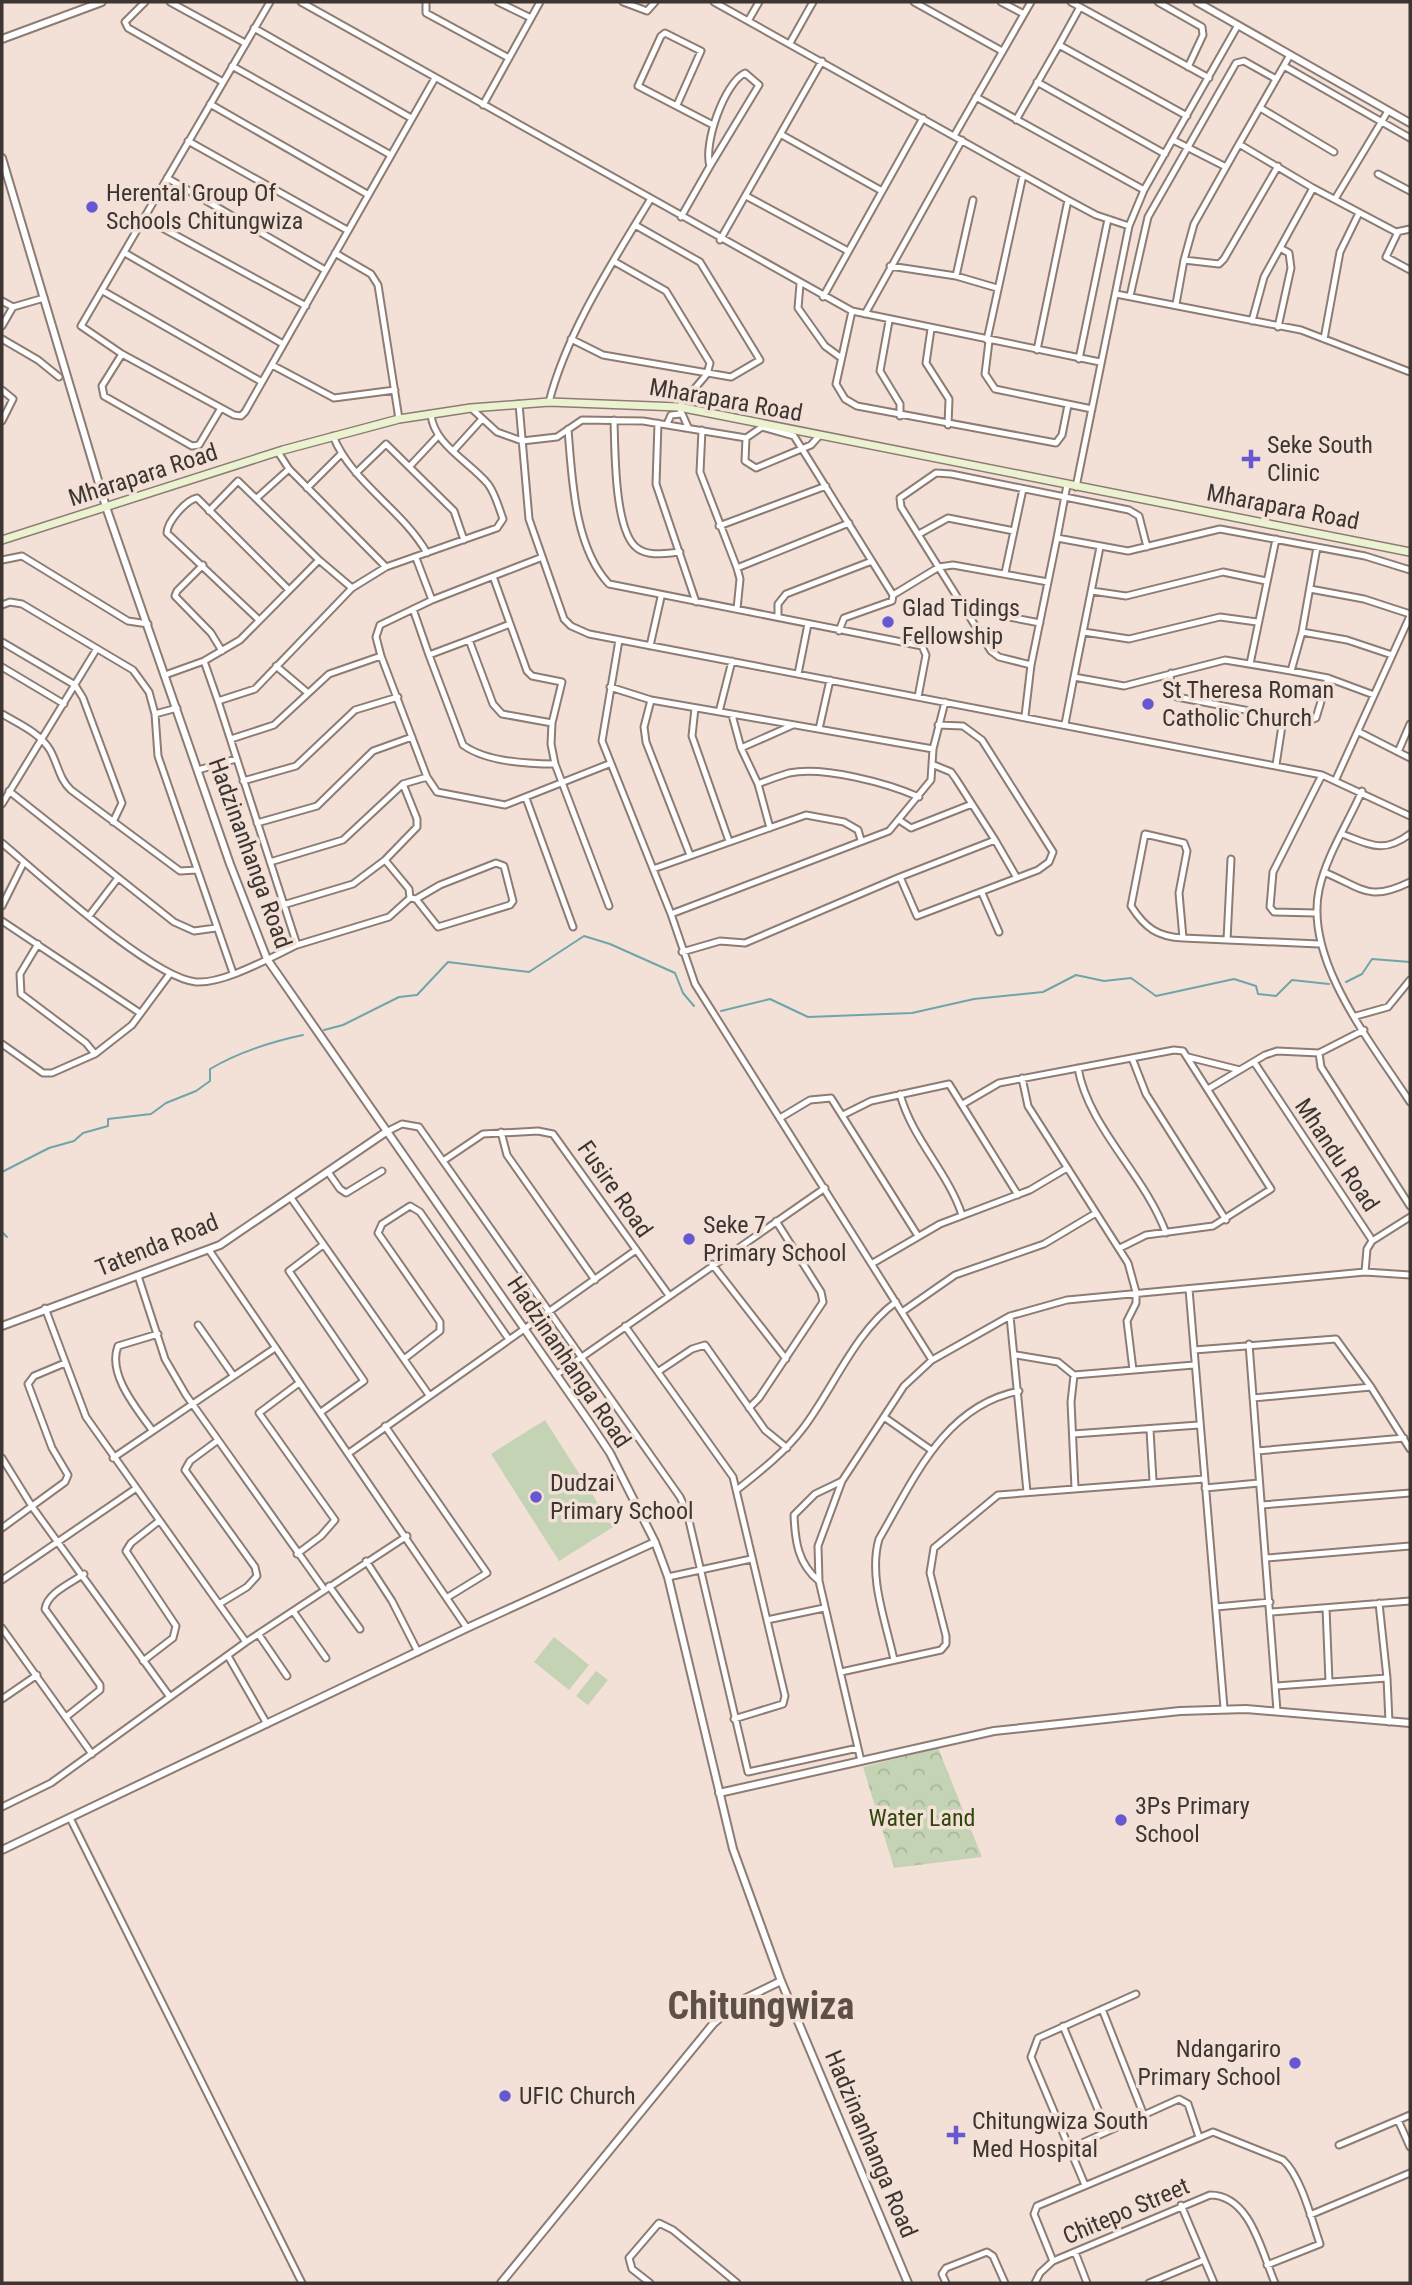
<svg xmlns="http://www.w3.org/2000/svg" width="1412" height="2285" viewBox="0 0 1412 2285" font-family="'Roboto Condensed',sans-serif">
  <defs>
    <pattern id="park-crowns" width="20" height="18" patternUnits="userSpaceOnUse" patternTransform="scale(1.75)"><rect width="20" height="18" fill="#c3d3b3"/><path d="M2 6a3 3 0 1 1 6 0M12 15a3 3 0 1 1 6 0" fill="none" stroke="#a8b69a"/></pattern>
  </defs>
  <rect width="100%" height="100%" fill="#f3e1d7"/>
  <path fill="url(#park-crowns)" d="M938 1748 982 1857 894 1868 863 1767Z"/>
  <path fill="#c3d3b3" d="M545 1420 613 1527 559 1561 491 1454Z
    M554 1637 589 1665 569 1690 534 1662Z
    M596 1671 608 1680 588 1705 576 1696Z"/>
  <g fill="none" stroke-linecap="round" stroke-linejoin="round">
    <path stroke="#6fa5a9" stroke-width="2" d="M1346 982 1362 974 1372 959 1410 962
      M721 1011 770 999 808 1017 912 1013 974 999 1043 992 1076 975 1104 981 1131 978 1156 996 1234 979 1256 986 1258 994 1276 996 1292 980 1329 984
      M324 1030 343 1025 399 997 417 995 448 962 529 972 584 936 610 944 675 973 683 993 694 1006
      M2 1172 49 1148 74 1141 83 1133 108 1126V1119L151 1114 166 1103 196 1091 210 1081V1069C239 1052 270 1042 303 1035
      M2 1232 7 1237"/>
    <defs>
      <path id="minor" d="M145 2 125 22 128 28 223 82
        M170 2 245 43
        M270 2 81 326 122 354 234 415 241 416 245 412 435 78
        M301 2 852 311 1100 362
        M426 2V13L509 58
        M498 2 531 18
        M623 2 647 11 655 2
        M714 2 1068 200 1096 215 1129 226
        M914 2 1002 51
        M1001 2 1024 14
        M1071 2 1209 78
        M1158 2 1202 27 1203 35 1188 67
        M748 21 759 2
        M254 28 411 118
        M790 43 813 2
        M1059 45 1080 7
        M1290 55 1239 144 1313 188 1396 232 1410 229
        M232 66 389 154
        M1284 66 1410 138
        M1037 82 1165 154
        M976 97 1144 190
        M210 104 367 194
        M483 105 540 2
        M677 105 701 51 665 33 661 36 638 86 713 125
        M1262 109 1334 152
        M1016 120 1059 45 1187 116
        M782 135 882 191
        M954 136 1031 2
        M1173 140 1226 167
        M188 141 347 230
        M1378 174 1410 191
        M167 178 325 270
        M746 196 848 251
        M1335 199 1388 111
        M681 217 710 166C703 145 724 83 745 73L759 85 710 166
        M144 218 306 306
        M1398 232 1386 257 1410 270
        M720 240 822 61
        M125 253 283 344
        M335 253 371 274 378 285 399 419
        M1184 260 1194 224 1239 144
        M615 262 666 291 710 363 707 374 679 407 688 427
        M890 266 956 276 997 288
        M956 276 973 200
        M800 284 798 308 825 346 840 357
        M103 291 262 382
        M1116 294 1301 330 1410 372
        M1130 296 1148 217 1236 63 1244 61 1276 79
        M823 297 923 118
        M2 301 13 307 2 326
        M1176 304 1184 260 1219 264 1224 259 1278 166
        M13 307 44 298
        M852 311 836 384 845 399 857 406 1056 443 1062 435 1068 405
        M865 314 962 140
        M889 321 880 371 900 404V416
        M1252 321 1264 277 1313 188
        M1278 327 1291 268 1289 253 1280 248
        M931 329 926 363 949 399 948 425
        M2 339 38 360 59 377
        M571 339 603 355 731 377 760 360 700 262 635 225
        M1324 339 1340 252 1359 213
        M987 340 1023 175
        M989 341 985 374 995 389 1092 409
        M1037 350 1068 200
        M122 354 102 386 104 396 192 446 199 445 221 408
        M1079 359 1108 219
        M272 365 334 398 395 390
        M2 390 13 399 2 421
        M549 402C567 332 612 263 650 200
        M519 404 529 519 564 619 571 626 589 634 1322 775 1410 816
        M471 408 497 432 522 441 557 437 582 420 643 421 746 438 762 427 794 436 893 595 892 601 844 618 839 631
        M614 420C615 448 614 531 637 548 648 557 667 553 680 552
        M658 423 656 484 696 602
        M667 424 671 415 681 414
        M568 429C572 477 574 547 609 584L922 646 926 655 918 697
        M702 430 700 472 737 568 740 579 737 609
        M333 436C352 483 402 509 427 553
        M746 438 745 461 756 468 811 445 819 436
        M454 450 482 419
        M278 452 289 469 386 567
        M410 466 438 436
        M356 473 386 444 454 511 464 540
        M1076 487 1129 226 1144 190 1238 25
        M307 488 340 455
        M258 497 289 469
        M209 511 238 481 319 560 240 640 204 661 218 701 255 689 352 588 386 567 497 528 503 519C499 508 495 493 488 484 470 462 433 444 431 414
        M719 526 826 486
        M919 534 948 518 1014 531
        M1057 538 1067 485
        M1100 547 1074 677 1124 686 1225 660 1291 671 1302 632 1317 547
        M416 558 432 600
        M540 558 432 600 380 625 376 637 381 656 427 777 437 792 505 805 609 764
        M2 560 22 556 128 621 148 624
        M319 560 352 588
        M203 565 177 591 175 596 211 633 222 651
        M737 568 849 523
        M1005 573 1023 489
        M494 579 527 671 532 676 562 682 552 723 551 744 555 764 609 906
        M1310 589 1364 599 1410 614
        M1092 591 1126 596 1223 572 1266 581
        M893 595 939 567 953 565 1048 582
        M2 605 10 602 22 604 133 670 149 692 155 714 177 708
        M413 609 429 655 469 640 493 704 502 714 552 723
        M969 615 983 612 1040 623
        M778 617V604L786 594 872 561
        M259 620 167 533C167 522 186 500 197 498L289 590
        M1084 632 1129 639 1220 617 1257 622
        M1302 632 1347 640 1392 655
        M469 640 510 624
        M619 640 602 741 671 914 695 984 932 1360
        M2 642 75 685 83 698 122 803 113 822
        M650 646 661 597
        M429 655 463 745C486 762 527 764 555 764
        M1250 664 1276 539
        M1031 665 999 657 991 651 901 507 900 498 936 473 951 474 1129 510 1139 516 1147 547
        M276 666 308 693
        M2 667 64 704
        M1291 671 1328 678 1374 695
        M1171 673 1169 689 1177 697 1307 722 1316 718 1328 678
        M798 674 808 624
        M165 675 204 661
        M610 687 651 700 933 749
        M651 700 644 727 646 742 690 855
        M695 708 692 736 729 841
        M719 712 732 661
        M2 714C19 724 40 733 50 750 58 764 59 779 71 790L180 871 196 870
        M155 714 158 756 233 973
        M732 715 741 748 758 784C768 780 779 776 789 773 824 766 887 783 919 797
        M1025 716 1031 665 1057 538 1128 551 1220 529 1365 556 1410 570
        M1065 724 1074 677
        M938 725 963 726 982 740 1053 852 1049 862 1038 870 917 916 900 877 995 840 1017 878
        M819 729 830 680
        M1359 732 1410 758
        M231 739 274 725 329 674 381 656
        M741 748 793 725
        M1398 752 1410 724
        M934 765 951 772 956 779 995 840
        M1276 765 1283 719
        M198 770 236 759
        M1336 779 1410 616
        M243 781 296 766 355 710 398 697
        M758 784 770 828
        M9 791 174 922 194 931 216 928
        M1362 791C1348 823 1326 856 1319 890 1304 961 1373 1045 1410 1102
        M526 798 573 927
        M2 804 96 650
        M899 820 911 828 972 804
        M257 823 317 806 373 751 412 737
        M1342 834C1371 845 1383 854 1410 834
        M2 843C40 875 152 978 196 982 224 984 271 957 297 945L218 701
        M385 860 417 827V819L403 784 427 777
        M270 862 343 840 403 784
        M653 869 806 815 844 822 858 830 861 840
        M1324 872C1364 889 1369 902 1410 882
        M982 893 999 932
        M410 898 416 899 438 927 510 905 513 901 504 866 496 863 440 885 416 899
        M283 905 353 884 385 860 409 889 410 898 389 917 297 945
        M2 906 24 862
        M1316 913 1274 912 1270 907 1273 872 1322 775
        M671 914 889 831 931 780 933 749 945 702
        M89 916 118 878
        M2 921 140 1013
        M1183 938 1179 893 1187 851 1184 843 1145 834 1131 906C1145 928 1158 937 1183 938L1319 944
        M1227 940 1231 859
        M38 944 20 974 21 994 86 1043 95 1054
        M682 952 720 941 745 943 900 877
        M1356 1016 1388 1007 1410 980
        M2 1044 43 1073H52L95 1054 132 1025 169 975
        M1319 1053 1321 1067 1410 1206
        M1188 1057 1240 1070
        M1132 1058 1146 1094 1226 1220
        M1254 1062 1370 1237 1372 1241 1367 1249 1365 1272
        M1078 1068C1088 1127 1145 1175 1166 1233
        M1022 1078 1028 1106 1128 1263 1136 1292V1303L1127 1321 1133 1370
        M1208 1089 1265 1055 1277 1051 1319 1053 1364 1030
        M900 1094C912 1139 948 1172 962 1215
        M963 1104 999 1083 1174 1050 1183 1051 1271 1189 1213 1226 1146 1235 1120 1248
        M843 1115 871 1101 949 1084 1018 1195
        M780 1118 810 1100 831 1098 918 1236
        M386 1132 402 1124 419 1127 680 1497 687 1512 748 1772 858 1748
        M501 1132 507 1155 595 1280
        M443 1161 483 1134 538 1131 553 1134 668 1294
        M328 1172 340 1189 346 1193 382 1171
        M291 1198 429 1395
        M1372 1241 1410 1217
        M209 1250 467 1628
        M873 1263 940 1224 1030 1190 1067 1168
        M712 1264 786 1359
        M138 1276 165 1359 186 1395 324 1589
        M1189 1289 1224 1708
        M45 1308 86 1417 246 1642
        M902 1312 955 1275 1044 1244 1096 1213
        M1010 1316 1027 1492
        M198 1325 233 1375
        M625 1326 733 1477 785 1696 783 1704 734 1719
        M1249 1344 1277 1711
        M1194 1350 1336 1339 1371 1387 1410 1449
        M1016 1355 1058 1362 1074 1375 1071 1402 1075 1488
        M404 1359 440 1331V1322L378 1233 382 1224 410 1206 420 1212 508 1338
        M659 1371 692 1349 705 1345 765 1430 787 1448
        M556 1375 825 1188
        M1074 1375 1194 1365
        M1253 1398 1371 1387
        M749 1408 759 1398 823 1302 821 1292 776 1221
        M321 1412 364 1381 289 1271 323 1245
        M884 1417 931 1450
        M385 1426 487 1573 448 1597
        M152 1430C137 1409 107 1374 118 1346L158 1334
        M1150 1430 1153 1481
        M1073 1434 1199 1425
        M217 1441 190 1461 185 1470 255 1567 257 1576 247 1587 219 1604
        M1257 1451 1404 1438
        M349 1453 636 1250
        M2 1458 33 1508 170 1697
        M113 1458 275 1348
        M1205 1488 1259 1483
        M738 1489C762 1470 786 1451 804 1427 834 1387 855 1332 896 1302
        M1262 1505 1410 1493
        M2 1528 65 1482 68 1475 52 1448 28 1384 34 1376 65 1363
        M297 1554 321 1536 335 1520 259 1413 299 1383
        M1267 1558 1410 1546
        M366 1561 392 1601 418 1652
        M668 1577 751 1559
        M2 1580 135 1489
        M819 1581C798 1564 795 1541 794 1515L815 1494 842 1481
        M329 1586 360 1629
        M1216 1607 1270 1602
        M1326 1608 1329 1682
        M293 1611 326 1658
        M1272 1612 1410 1601
        M767 1620 824 1608
        M2 1628 92 1754
        M259 1635 287 1676
        M228 1656 267 1724
        M894 1660C886 1622 868 1577 879 1539 914 1479 944 1406 1019 1391
        M143 1661 173 1638 176 1626 126 1551 131 1543 159 1521
        M841 1672 941 1650 946 1644V1636L930 1573 934 1548 998 1495 1204 1479
        M1387 1678 1389 1722
        M1276 1686 1387 1678 1379 1603
        M2 1699 37 1675
        M66 1717 100 1690V1685L45 1609C47 1593 71 1583 84 1574
        M861 1761 819 1581 818 1546 842 1481 904 1386 932 1360 1010 1316 1067 1300 1365 1272 1410 1275
        M2 1807 51 1783 246 1642 407 1536
        M70 1818 302 2283
        M1102 2009 1143 2113
        M1063 2026 1107 2131
        M1398 2120 1410 2147
        M1339 2145 1410 2115
        M1071 2148 1179 2099 1188 2104 1199 2137
        M1085 2185 1031 2057 1038 2038 1136 1994
        M1181 2205 1214 2283
        M1310 2215 1410 2173
        M1075 2252 1087 2283
        M1053 2261 1034 2214 1037 2206 1213 2132 1283 2160C1301 2176 1312 2221 1320 2244L1267 2265
        M650 2283 632 2269 629 2258 659 2223 673 2230 737 2283
        M946 2283 942 2274 946 2268 987 2252 993 2256 1005 2283
        M1035 2283 1040 2273 1053 2261 1210 2195C1251 2195 1262 2254 1275 2283
        M1149 2283 1204 2260"/>
      <path id="tertiary" d="M1197 2 1410 123
        M2 39 102 2
        M2 158 106 507 230 864 267 959 592 1426 610 1453 655 1542 668 1577 733 1849 781 1981 908 2283
        M2 1326 220 1245 386 1132
        M719 1793 994 1731 1180 1711 1246 1709 1410 1723
        M2 1850 467 1628 655 1542
        M501 2283 713 2024 738 2002 781 1981"/>
      <path id="secondary" d="M2 540 283 450 399 419 471 408 549 402 679 407 1410 552"/>
    </defs>
    <use href="#minor" stroke="#8c7c74" stroke-width="9"/>
    <use href="#tertiary" stroke="#8c7c74" stroke-width="10"/>
    <use href="#secondary" stroke="#8c7c74" stroke-width="10"/>
    <use href="#minor" stroke="#fff" stroke-width="5"/>
    <use href="#tertiary" stroke="#fff" stroke-width="6"/>
    <use href="#secondary" stroke="#ebf2cf" stroke-width="7"/>
  </g>
  <g fill="#6558d1" stroke="#f3e1d7" stroke-width="2.5">
    <circle cx="92" cy="207" r="7"/>
    <path d="M1247.5 448.5h7v7h7v7h-7v7h-7v-7h-7v-7h7z"/>
    <circle cx="888" cy="622" r="7"/>
    <circle cx="1148" cy="704" r="7"/>
    <circle cx="689" cy="1239" r="7"/>
    <circle cx="536" cy="1497" r="7"/>
    <circle cx="1121" cy="1820" r="7"/>
    <circle cx="1295" cy="2063" r="7"/>
    <circle cx="505" cy="2096" r="7"/>
    <path d="M952.5 2124.5h7v7h7v7h-7v7h-7v-7h-7v-7h7z"/>
  </g>
  <g text-anchor="middle" dominant-baseline="central" stroke-width="7" stroke-linejoin="round" paint-order="stroke">
    <g font-size="24" fill="#3c3532" stroke="#f3e1d7" text-anchor="start">
      <text x="106" y="193">Herental Group Of<tspan x="106" dy="28">Schools Chitungwiza</tspan></text>
      <text x="1267" y="445">Seke South<tspan x="1267" dy="28">Clinic</tspan></text>
      <text x="902" y="608">Glad Tidings<tspan x="902" dy="28">Fellowship</tspan></text>
      <text x="1162" y="690">St Theresa Roman<tspan x="1162" dy="28">Catholic Church</tspan></text>
      <text x="703" y="1225">Seke 7<tspan x="703" dy="28">Primary School</tspan></text>
      <text x="550" y="1483">Dudzai<tspan x="550" dy="28">Primary School</tspan></text>
      <text x="1135" y="1806">3Ps Primary<tspan x="1135" dy="28">School</tspan></text>
      <text x="1281" y="2049" text-anchor="end">Ndangariro<tspan x="1281" dy="28">Primary School</tspan></text>
      <text x="519" y="2096">UFIC Church</text>
      <text x="972" y="2121">Chitungwiza South<tspan x="972" dy="28">Med Hospital</tspan></text>
    </g>
    <g font-size="24" fill="#3c3532" stroke="#f3e1d7">
      <text transform="translate(726 400) rotate(10)">Mharapara Road</text>
      <text transform="translate(143 475) rotate(-18)">Mharapara Road</text>
      <text transform="translate(1283 507) rotate(11)">Mharapara Road</text>
      <text transform="translate(250 853) rotate(70)">Hadzinanhanga Road</text>
      <text transform="translate(1337 1155) rotate(56)">Mhandu Road</text>
      <text transform="translate(615 1189) rotate(55)">Fusire Road</text>
      <text transform="translate(157 1245) rotate(-22)">Tatenda Road</text>
      <text transform="translate(569 1362) rotate(56)">Hadzinanhanga Road</text>
      <text transform="translate(871 2144) rotate(67)">Hadzinanhanga Road</text>
      <text transform="translate(1126 2211) rotate(-23)">Chitepo Street</text>
    </g>
    <g font-size="24" fill="#2f470b" stroke="#f3e1d7">
      <text x="922" y="1818">Water Land</text>
    </g>
    <g font-size="38" font-weight="bold" fill="#5e4f47" stroke="#f3e1d7">
      <text x="761" y="2006">Chitungwiza</text>
    </g>
  </g>
  <rect width="1412" height="2285" fill="none" stroke="#3c3532" stroke-width="7"/>
</svg>
